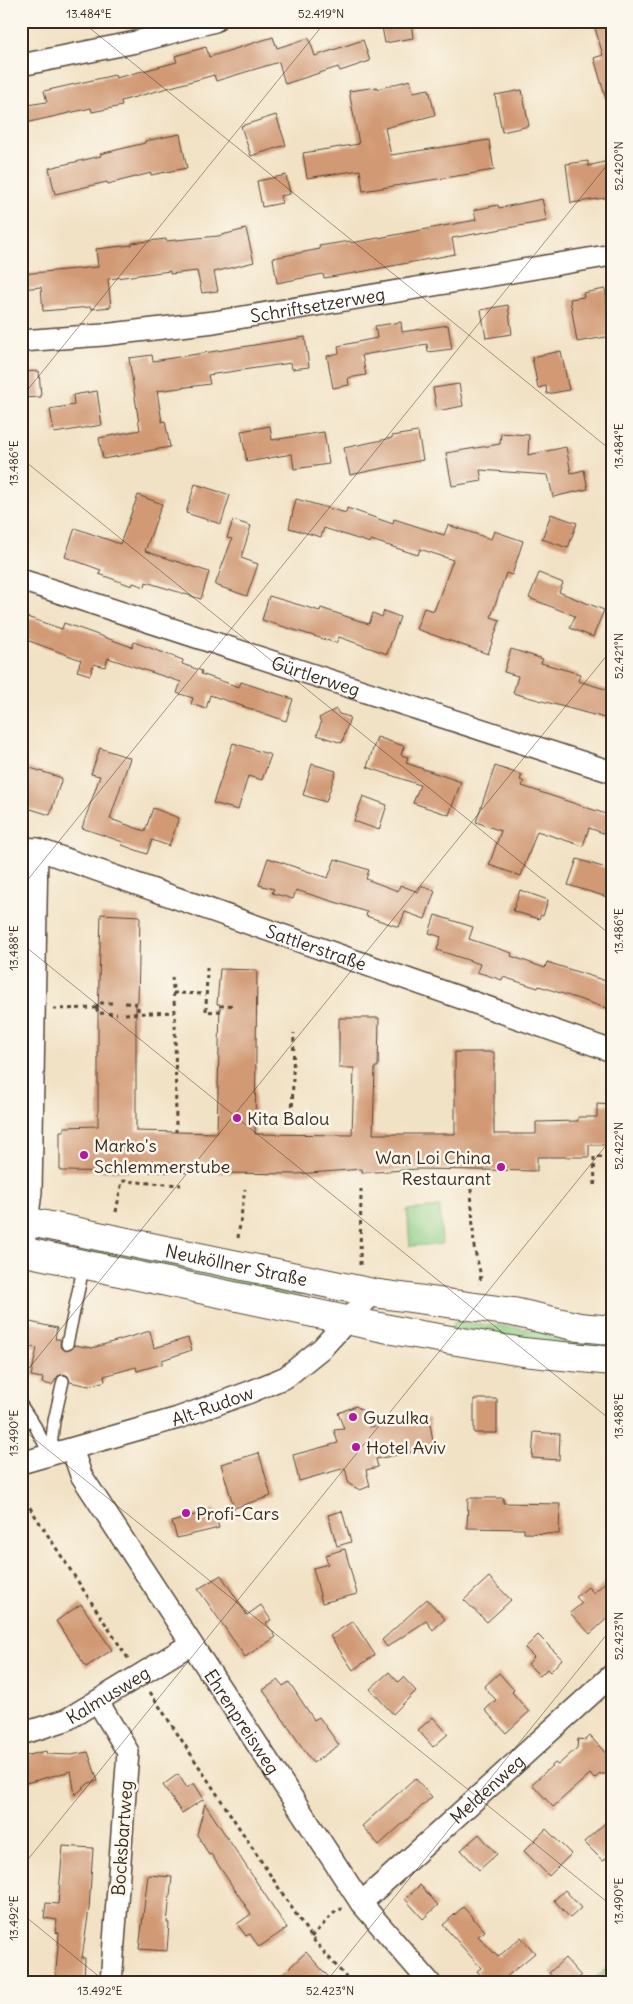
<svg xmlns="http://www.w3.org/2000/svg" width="633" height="2004" viewBox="0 0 633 2004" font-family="Delius,sans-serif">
  <rect width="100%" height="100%" fill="#fbf7ec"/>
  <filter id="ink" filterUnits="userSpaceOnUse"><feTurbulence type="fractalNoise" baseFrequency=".02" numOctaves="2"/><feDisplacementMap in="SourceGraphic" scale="10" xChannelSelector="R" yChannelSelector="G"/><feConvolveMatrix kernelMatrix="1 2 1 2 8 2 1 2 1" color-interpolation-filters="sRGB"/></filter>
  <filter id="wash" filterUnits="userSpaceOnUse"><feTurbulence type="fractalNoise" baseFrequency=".0096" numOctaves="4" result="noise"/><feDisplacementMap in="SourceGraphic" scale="20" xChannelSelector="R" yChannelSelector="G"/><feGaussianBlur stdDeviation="1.12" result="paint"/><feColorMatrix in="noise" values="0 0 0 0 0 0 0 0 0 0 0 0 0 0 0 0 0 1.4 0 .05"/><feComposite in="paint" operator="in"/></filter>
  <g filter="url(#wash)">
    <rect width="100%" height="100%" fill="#f2e2c5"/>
    <path fill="#8ecf86" stroke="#647c52" d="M440 1207 442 1244 410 1246 407 1210Z
      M61 1238 302 1289 300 1300 61 1249Z
      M455 1321 612 1338V1352L451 1330Z
      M612 1963V1983H590Z"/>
    <g id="blocks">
      <path fill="#d19a75" d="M381 21H411L413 38 385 43Z
        M593 21H612V105L608 106 594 58 603 55Z
        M273 37 277 48 309 38 315 56 363 40 370 61 340 71 338 67 285 84 279 62 216 81 214 75 121 101 122 106 92 112 91 108 21 124V106L47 102 44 91 115 75 116 78 177 62 175 56 206 47 209 57Z
        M410 80 413 92 429 89 435 115 385 128 391 155 489 140 494 170 363 191 360 170 307 178 303 153 359 144 349 91 377 87V89Z
        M522 90 529 126 502 132 495 95Z
        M276 115 286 145 251 156 241 126Z
        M180 134 187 168 151 175V173L108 184 107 182 55 194 49 168 101 156 100 154 145 143V141Z
        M612 160V197L571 203 566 164 588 161V166Z
        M286 175 290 194 280 196 282 203 262 207 257 181Z
        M542 199 547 221 452 238 455 254 355 273 324 278 323 274 277 283 273 258 320 249 319 246 350 241 351 243 476 220 474 210 498 205 499 208Z
        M246 229 254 262 214 272 218 291 202 293 197 271 170 274V271L108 279 111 307 91 309V307L43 311 41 287 21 289V274L98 267 96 249 132 245V243L166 239V241L218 236Z
        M605 289 612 336 577 342 570 299 584 297 583 293Z
        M508 305 512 334 486 338 481 310Z
        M401 322 402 332 448 325 452 349 428 352 427 344 362 355 366 375 348 378 349 385 333 388 327 356 339 353 338 346 377 338 375 326Z
        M305 337 309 367 292 369 291 363 208 375 210 384 157 391 162 422 165 421 170 447 103 459 99 438 140 430 129 358 152 355 153 361Z
        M561 351 569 390 547 394 546 386 538 388 532 357Z
        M39 371 41 397 21 398V372Z
        M459 384 463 406 437 411 433 388Z
        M97 391 102 425 54 433 50 409 74 405 73 395Z
        M270 426 272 440 324 432 329 464 294 469 292 454 247 462 241 431Z
        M418 432 423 460 350 475 344 448 392 438V436Z
        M501 433 529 435 528 455 566 447 571 473 584 470 588 489 553 497 548 475 480 470 482 481 452 486 446 453 500 444Z
        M195 484 230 495 221 524 186 513Z
        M138 495 162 504 145 551 209 572 201 599 146 582 145 587 133 583 132 586 99 574 101 570 65 557 75 528 120 544Z
        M296 499 346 513 347 508 393 524 394 519 444 535 448 525 491 539 494 531 523 541 512 575 506 573 491 617 500 620 488 654 416 629 424 608 434 611 453 560 420 549 418 555 371 540 370 543 324 528 321 537 289 528Z
        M551 514 577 523 568 548 542 539Z
        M233 520 251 526 241 558 258 564 247 596 215 585 232 539 227 538Z
        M539 573 563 583 559 592 604 610 593 637 570 628 575 616 529 598Z
        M269 596 320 611 321 608 369 624 373 613 382 617 384 611 400 617 387 654 339 637 336 643 262 620Z
        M21 615 62 629 64 623 132 647 134 642 183 660 182 664 202 671 201 674 239 687 241 682 293 699 286 721 210 695 206 709 191 704 193 698 177 693 181 682 108 658 105 667 94 664 90 675 77 671 81 660 21 638Z
        M511 649 543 659 541 663 580 674 578 681 612 691V720L513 693 518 676 504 672Z
        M336 709 339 714 350 717 342 743 317 735 321 723 319 718Z
        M377 737 404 746 401 755 408 757 406 763 461 782 449 815 413 803 420 785 367 767Z
        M233 743 271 755 262 780 248 776 238 810 213 803Z
        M100 748 130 758 110 819 145 831 153 808 179 818 169 846 152 840 147 854 122 845 123 842 82 828 100 776 91 774Z
        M312 764 336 771 326 802 303 795Z
        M21 765 62 778 50 815 21 806Z
        M495 766 522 775 520 780 524 782 522 786 612 816V836L589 828 583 846 537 831 521 876 489 865 501 831 476 822Z
        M363 796 387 805 379 830 354 821Z
        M268 858 328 878 335 859 369 870 366 879 398 891 400 885 418 892 421 886 435 891 425 919 405 912 399 927 366 916 367 912 296 890 293 899 272 893 274 889 259 885Z
        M577 859 612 870V881L607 897 568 885Z
        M520 890 548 900 543 916 541 915 539 919 513 911Z
        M101 914 140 916 138 1002H136V1131L217 1133 220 1004H217L220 969 257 970 255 1134 352 1135 354 1068H339V1018H379L378 1067H375L373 1134H455V1052H494V1134H536V1122L578 1121V1117H597V1104L612 1105V1145H589V1157H537V1171L417 1169 362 1173V1169L297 1174 60 1171V1131H64V1127L98 1126V1015Z
        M435 915 473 927 469 939 512 953 511 956 545 968 547 962 612 983V1010L539 986 538 988 503 977 502 980 477 972 480 964 437 950 441 937 429 933Z
        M21 1320 57 1328 55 1339H60V1347L66 1351 72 1349 74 1345 92 1348 150 1331 154 1348 188 1338 192 1350 162 1360V1364L137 1371 136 1367 104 1376 105 1381 89 1386 70 1382 68 1376 64 1374 58 1376 52 1385 42 1383 43 1378 31 1376 37 1348 21 1345Z
        M474 1399H497V1433H474Z
        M356 1406 366 1413 369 1427 429 1417 434 1448 376 1459 378 1467 366 1470 370 1486 360 1490 349 1484 345 1468 299 1481 293 1455 338 1443 334 1430 344 1429 338 1413Z
        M534 1432 560 1434 559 1460 532 1458Z
        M259 1453 271 1496 234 1508 221 1464Z
        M468 1498H504L503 1503 560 1504 559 1534 524 1533V1529L467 1528Z
        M214 1509 219 1528 177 1538 172 1522Z
        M342 1511 351 1542 337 1546 328 1515Z
        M345 1549 357 1594 322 1603 313 1568 328 1564 325 1555Z
        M221 1575 247 1615 261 1605 271 1620 266 1623 276 1637 245 1657 198 1589Z
        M612 1576V1614L590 1634 570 1613 582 1603 576 1597 588 1587 594 1593Z
        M489 1577 511 1600 487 1622 464 1600Z
        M427 1599 445 1619 433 1630 426 1621 387 1647 382 1640Z
        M81 1604 112 1650 86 1667 56 1621Z
        M353 1621 375 1655 353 1670 330 1636Z
        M538 1635 562 1659 550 1672 547 1669 540 1676 528 1664 534 1657 525 1648Z
        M389 1672 398 1682 403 1677 416 1691 393 1714 370 1689Z
        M499 1673 514 1690 512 1692 529 1712 506 1733 485 1710 496 1700 484 1687Z
        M278 1680 283 1686 289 1682 314 1720 319 1717 339 1745 313 1763 263 1690Z
        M433 1717 448 1734 433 1747 418 1730Z
        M590 1736 612 1760 609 1774H600L594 1779 590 1774 553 1807 532 1784 555 1763 558 1765 577 1748 578 1739 586 1740Z
        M46 1751 47 1754 71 1755 88 1752 98 1781 89 1783 75 1795 71 1771 26 1783 21 1766V1757Z
        M178 1774 187 1788 194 1783 204 1799 182 1813 163 1785Z
        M415 1778 432 1797 379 1845 362 1826Z
        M205 1804 287 1928 259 1947 250 1934 246 1936 237 1924 251 1914 211 1854 209 1855 197 1834Z
        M605 1823 612 1830V1854L603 1861 584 1842Z
        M546 1829 571 1854 549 1876 524 1851Z
        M479 1834 497 1854 479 1870 461 1850Z
        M63 1846 93 1848 89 1909 82 1958H85L84 1983H55L59 1933 55 1932 57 1920 44 1918 46 1903 58 1904Z
        M148 1875 172 1877 167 1923H169L167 1951 139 1949Z
        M420 1885 438 1905 423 1919 405 1899Z
        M565 1890 581 1908 570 1918 554 1900Z
        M463 1907 485 1931 478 1936 498 1957 521 1937 535 1953 499 1983H487L477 1971 481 1968 443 1925Z
        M306 1952 334 1983H273Z
        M565 1958 581 1976 573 1983H558L549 1973Z"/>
    </g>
  </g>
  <g filter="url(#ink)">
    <use href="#blocks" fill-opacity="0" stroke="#564637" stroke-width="1"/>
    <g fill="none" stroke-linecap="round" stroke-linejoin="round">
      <defs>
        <path id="lane" d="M67 1344 84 1264
          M21 1405 35 1426 50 1455
          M50 1455 54 1421 63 1381"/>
        <g id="street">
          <path d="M21 65 136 42 215 21"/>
          <path id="s1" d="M21 341 103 335 214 322 612 255"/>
          <path id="s2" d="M21 580 612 772"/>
          <path id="s3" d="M21 848 37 849 612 1051"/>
          <path d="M23 1252 31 1192 37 849"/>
          <path id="s4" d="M72 1449 81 1475 361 1903 430 1983"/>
          <path id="s5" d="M21 1463 178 1418 250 1392 286 1377 322 1348 373 1293"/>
          <path d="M98 1702 128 1752 111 1983"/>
          <path id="s6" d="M21 1734 66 1720 191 1644"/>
          <path id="s7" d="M361 1903 612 1675"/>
        </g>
        <g id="secondary">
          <path id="s8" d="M21 1220 373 1293 513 1312 579 1327 612 1330"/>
          <path d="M21 1251 403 1332 523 1352 612 1361"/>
        </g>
      </defs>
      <use href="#lane" stroke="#564637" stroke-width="14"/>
      <use href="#street" stroke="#564637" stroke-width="24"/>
      <use href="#secondary" stroke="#564637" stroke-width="30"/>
      <path stroke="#564637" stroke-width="3" stroke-dasharray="4 4" stroke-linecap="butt" d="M207 967 206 1012 221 1011V1006L234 1005
        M172 977 175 1012 176 1132
        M173 993 206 994
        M125 1003 138 1004V1014
        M97 1008V1003H116
        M97 1008V1013L117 1014
        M53 1009 97 1008
        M125 1014 175 1012
        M292 1122 294 1033
        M595 1185 594 1157H612
        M471 1189 474 1247 481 1276 479 1284
        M116 1212 122 1181 181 1185
        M238 1238 245 1189
        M360 1265 361 1189
        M21 1494 129 1660
        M150 1692 311 1937 351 1983
        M311 1937 337 1910 342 1909"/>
      <use href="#lane" stroke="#fff" stroke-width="11"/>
      <use href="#street" stroke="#fff" stroke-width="21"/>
      <use href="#secondary" stroke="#fff" stroke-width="28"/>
    </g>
  </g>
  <path fill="none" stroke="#3b2a1e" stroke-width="1" stroke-opacity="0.45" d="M81 21 612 451M21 398 326 21M21 458 612 936M21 888 612 159M21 943 612 1421M21 1378 612 649M21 1428 612 1906M21 1868 612 1138M21 1913 107 1983M325 1983 612 1628"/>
  <g fill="#b5179e" stroke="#fbf7ec" stroke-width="2">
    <circle cx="237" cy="1118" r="5"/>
    <circle cx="84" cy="1155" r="5"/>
    <circle cx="501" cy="1167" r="5"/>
    <circle cx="353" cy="1417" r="5"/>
    <circle cx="356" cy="1447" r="5"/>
    <circle cx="186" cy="1513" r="5"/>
  </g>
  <g text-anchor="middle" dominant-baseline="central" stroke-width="5" stroke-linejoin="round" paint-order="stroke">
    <g font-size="18" fill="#3b2a1e" stroke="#fbf7ec">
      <text stroke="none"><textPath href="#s1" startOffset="299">Schriftsetzerweg</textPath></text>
      <text stroke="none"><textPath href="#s2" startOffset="310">Gürtlerweg</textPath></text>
      <text stroke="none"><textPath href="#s3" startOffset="312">Sattlerstraße</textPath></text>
      <text stroke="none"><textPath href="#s8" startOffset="220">Neuköllner Straße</textPath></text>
      <text stroke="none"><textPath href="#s5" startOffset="200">Alt-Rudow</textPath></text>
      <text stroke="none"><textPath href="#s6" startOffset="96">Kalmusweg</textPath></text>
      <text stroke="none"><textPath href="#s4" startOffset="322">Ehrenpreisweg</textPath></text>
      <text stroke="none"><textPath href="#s7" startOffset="170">Meldenweg</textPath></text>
      <text transform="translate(122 1838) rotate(-86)">Bocksbartweg</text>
    </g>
    <g font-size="18" fill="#3b2a1e" stroke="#fbf7ec" text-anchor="start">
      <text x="247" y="1118">Kita Balou</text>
      <text x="94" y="1145">Marko's<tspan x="94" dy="21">Schlemmerstube</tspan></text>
      <text x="491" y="1157" text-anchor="end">Wan Loi China<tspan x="491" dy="21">Restaurant</tspan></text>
      <text x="363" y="1417">Guzulka</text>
      <text x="366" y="1447">Hotel Aviv</text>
      <text x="196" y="1513">Profi-Cars</text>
    </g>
  </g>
  <rect width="633" height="2004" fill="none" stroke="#fbf7ec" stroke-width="55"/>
  <rect x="28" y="28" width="578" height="1948" fill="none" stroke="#3b2a1e" stroke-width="2"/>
  <g font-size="12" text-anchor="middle" fill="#3b2a1e">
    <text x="89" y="18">13.484°E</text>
    <text x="321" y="18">52.419°N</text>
    <text transform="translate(619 166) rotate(-90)" y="4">52.420°N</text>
    <text transform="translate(619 446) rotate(-90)" y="4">13.484°E</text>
    <text transform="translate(14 463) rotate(-90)" y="4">13.486°E</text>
    <text transform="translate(619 656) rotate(-90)" y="4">52.421°N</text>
    <text transform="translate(619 931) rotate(-90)" y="4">13.486°E</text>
    <text transform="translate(14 948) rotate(-90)" y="4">13.488°E</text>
    <text transform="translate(619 1146) rotate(-90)" y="4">52.422°N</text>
    <text transform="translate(619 1416) rotate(-90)" y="4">13.488°E</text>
    <text transform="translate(14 1433) rotate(-90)" y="4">13.490°E</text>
    <text transform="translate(619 1636) rotate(-90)" y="4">52.423°N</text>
    <text transform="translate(619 1901) rotate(-90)" y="4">13.490°E</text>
    <text transform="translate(14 1918) rotate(-90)" y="4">13.492°E</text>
    <text x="100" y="1995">13.492°E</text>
    <text x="330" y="1995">52.423°N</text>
  </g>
</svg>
